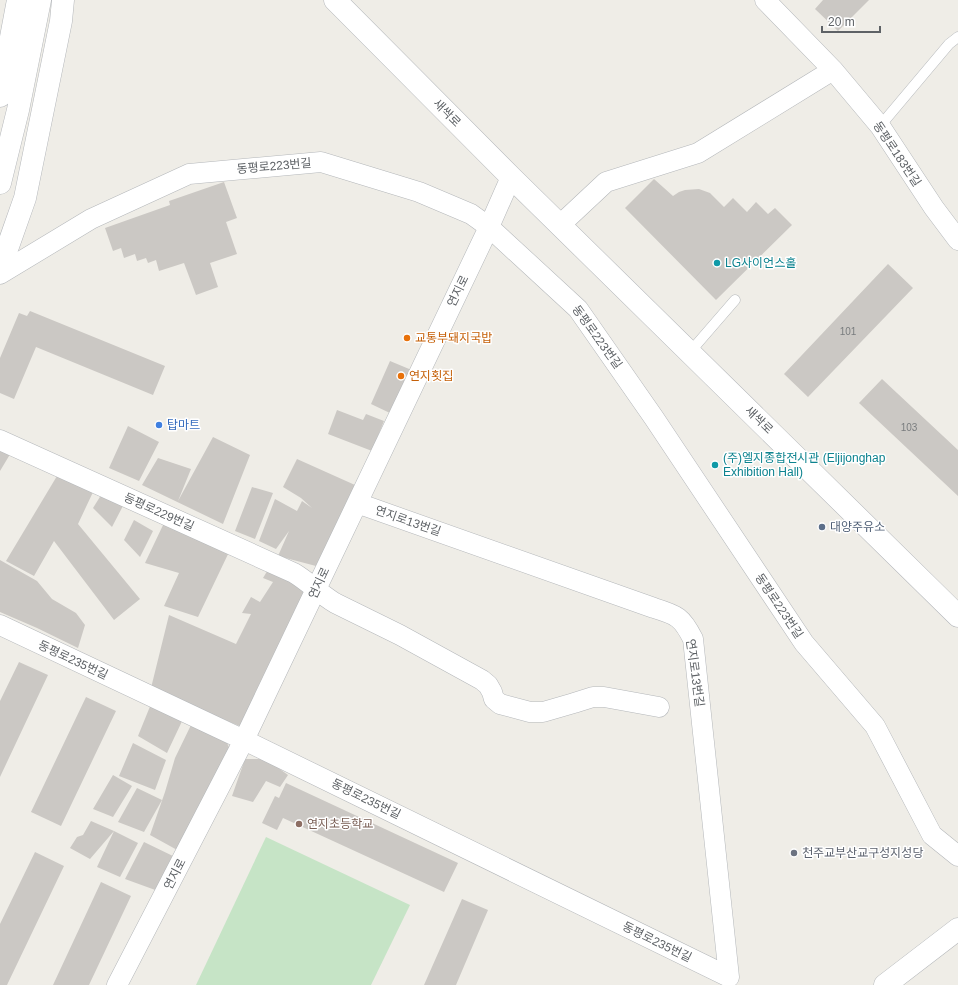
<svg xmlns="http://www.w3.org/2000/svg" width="958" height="985" viewBox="0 0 958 985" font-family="Helvetica,'Noto Sans KR',sans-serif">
  <rect width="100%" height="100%" fill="#efede7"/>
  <path fill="#c6e4c6" d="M266 837 410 905 371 985H196Z"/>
  <path fill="#cbc8c4" d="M823 0H869L838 31 815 9Z
    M654 179 673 196 679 192 685 190 699 189 710 193 724 207 733 198 747 212 756 202 768 214 775 208 792 225 716 300 625 208Z
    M224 182 237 218 226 222 237 254 210 263 218 287 196 295 184 263 159 271 156 260 148 263 146 258 137 261 135 254 124 258 121 248 113 251 105 228 170 205 169 201Z
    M888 264 913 288 808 397 784 374Z
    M30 311 165 366 153 395 36 347 14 399 0 393V358L19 313 27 316Z
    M390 361 414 371 392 414 371 404Z
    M882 379 958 450V496L859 403Z
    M337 410 363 420 366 414 384 421 372 451 328 434Z
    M128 426 159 442 139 481 109 468Z
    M213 437 250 455 223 524 142 485 158 458 191 469 178 501Z
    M0 440 15 446 0 471Z
    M297 459 355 485 333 534 316 566 278 556 289 531 276 549 259 541 275 499 297 511 302 501 312 508 301 498 283 487Z
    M57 476 94 490 78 524 140 599 114 620 54 541 34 576 6 561Z
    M252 487 273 493 255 539 235 531Z
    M103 492 125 502 112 527 93 508Z
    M134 520 153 531 140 557 124 540Z
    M164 523 230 550 198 617 164 606 179 573 145 563Z
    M0 560 37 581 52 599 76 613 85 625 78 648 37 628 0 612Z
    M272 563 302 584 307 596 242 727 198 709 151 688 169 615 236 644 251 614 242 613 251 597 260 602 273 582 263 578Z
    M19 662 48 675 0 777V701Z
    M86 697 116 711 61 826 31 812Z
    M151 704 184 717 167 753 138 736Z
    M191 725 225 738 231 752 179 851 150 835 165 792 175 758Z
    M133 743 166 760 155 790 119 776Z
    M245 759H266L288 775 280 787 266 781 253 802 232 796Z
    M113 775 132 786 113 817 93 809Z
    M286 783 458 863 444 892 283 818 277 830 262 823 275 796 279 798Z
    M137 788 162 800 144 832 118 822Z
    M91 821 114 831 90 859 70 848 77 837 83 835Z
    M114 831 138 843 120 877 97 867Z
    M144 842 175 857 158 891 125 879Z
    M35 852 64 866 7 985H0V924Z
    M101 882 131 896 89 985H53Z
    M462 899 488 910 456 985H424Z"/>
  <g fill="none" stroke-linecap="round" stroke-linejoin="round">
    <defs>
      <path id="service" d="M880 126 949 44 958 37
        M690 352 735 300"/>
      <path id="minor" d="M765 0 833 70 880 126 934 208 958 240
        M560 225 606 182 698 153 833 70
        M0 274 91 219 189 174 321 162 419 192 471 214 489 227 578 309 654 418 804 643 875 726 932 835 958 856
        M0 440 294 573C309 582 320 594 335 603L400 635 482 680 488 685 492 692 494 699 500 704 530 712H543L574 703 593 697H604L659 707
        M357 503 654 608C677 615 682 617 693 639L729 977
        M0 625 244 740 729 977
        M117 985 244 740 489 227 511 177"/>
      <path id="tertiary" d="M885 985 958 929"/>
      <path id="secondary" d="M335 0 511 177 958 616
        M0 96 18 0
        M0 183 18 110 40 0
        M0 269 25 198 61 21 63 0"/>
    </defs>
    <use href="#service" stroke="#b4b7ba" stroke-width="11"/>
    <use href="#minor" stroke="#b4b7ba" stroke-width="21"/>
    <use href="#tertiary" stroke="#b4b7ba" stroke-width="23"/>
    <use href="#secondary" stroke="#b3b6ba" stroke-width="23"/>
    <use href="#service" stroke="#fff" stroke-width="10"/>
    <use href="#minor" stroke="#fff" stroke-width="20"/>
    <use href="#tertiary" stroke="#fff" stroke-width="22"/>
    <use href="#secondary" stroke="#fff" stroke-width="22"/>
  </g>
  <g fill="#0f9aa8" stroke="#fff" stroke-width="1.5">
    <circle cx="717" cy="263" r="4"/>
    <circle cx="715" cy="465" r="4"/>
  </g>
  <g fill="#e8710a" stroke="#fff" stroke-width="1.5">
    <circle cx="407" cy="338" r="4"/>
    <circle cx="401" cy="376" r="4"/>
  </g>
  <circle fill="#3f7fe0" stroke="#fff" stroke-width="1.5" cx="159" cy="425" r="4"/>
  <circle fill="#5c6f8a" stroke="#fff" stroke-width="1.5" cx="822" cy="527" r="4"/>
  <circle fill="#8d6e63" stroke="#fff" stroke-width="1.5" cx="299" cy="824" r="4"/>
  <circle fill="#6b7280" stroke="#fff" stroke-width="1.5" cx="794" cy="853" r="4"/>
  <g text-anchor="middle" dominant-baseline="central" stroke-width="3" stroke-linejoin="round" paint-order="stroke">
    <g font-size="10" fill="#797c7e">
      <text x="848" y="331">101</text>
      <text x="909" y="427">103</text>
    </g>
    <g font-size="12" fill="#5e6266" stroke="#fff">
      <text transform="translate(447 113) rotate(45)">새싹로</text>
      <text transform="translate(897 154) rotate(56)">동평로183번길</text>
      <text transform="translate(274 166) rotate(-5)">동평로223번길</text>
      <text transform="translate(458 291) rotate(-64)">연지로</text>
      <text transform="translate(597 337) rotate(54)">동평로223번길</text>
      <text transform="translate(759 420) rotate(44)">새싹로</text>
      <text transform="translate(159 512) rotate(24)">동평로229번길</text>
      <text transform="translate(408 521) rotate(19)">연지로13번길</text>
      <text transform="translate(319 583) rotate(-65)">연지로</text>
      <text transform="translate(779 606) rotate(56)">동평로223번길</text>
      <text transform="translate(73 660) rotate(25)">동평로235번길</text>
      <text transform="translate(695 673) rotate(82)">연지로13번길</text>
      <text transform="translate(366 799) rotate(26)">동평로235번길</text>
      <text transform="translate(175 874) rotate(-63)">연지로</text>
      <text transform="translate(657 942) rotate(26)">동평로235번길</text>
    </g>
    <g font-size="12" fill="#0d838f" stroke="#fff" text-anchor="start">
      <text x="725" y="263">LG사이언스홀</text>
      <text x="723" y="458">(주)엘지종합전시관 (Eljijonghap<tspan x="723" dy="14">Exhibition Hall)</tspan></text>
    </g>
    <g font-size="12" fill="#c56008" stroke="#fff" text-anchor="start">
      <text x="415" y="338">교통부돼지국밥</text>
      <text x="409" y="376">연지횟집</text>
    </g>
    <g font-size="12" fill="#366cbe" stroke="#fff" text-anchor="start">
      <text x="167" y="425">탑마트</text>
    </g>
    <g font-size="12" fill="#4e5e75" stroke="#fff" text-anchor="start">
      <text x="830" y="527">대양주유소</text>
    </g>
    <g font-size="12" fill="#785e54" stroke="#fff" text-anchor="start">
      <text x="307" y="824">연지초등학교</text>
    </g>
    <g font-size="12" fill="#5b616d" stroke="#fff" text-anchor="start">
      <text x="802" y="853">천주교부산교구성지성당</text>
    </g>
  </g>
  <path d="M822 26v6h58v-6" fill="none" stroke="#5e6266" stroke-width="2"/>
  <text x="828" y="26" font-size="12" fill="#5e6266" stroke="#ffffff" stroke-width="3" paint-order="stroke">20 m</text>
</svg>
